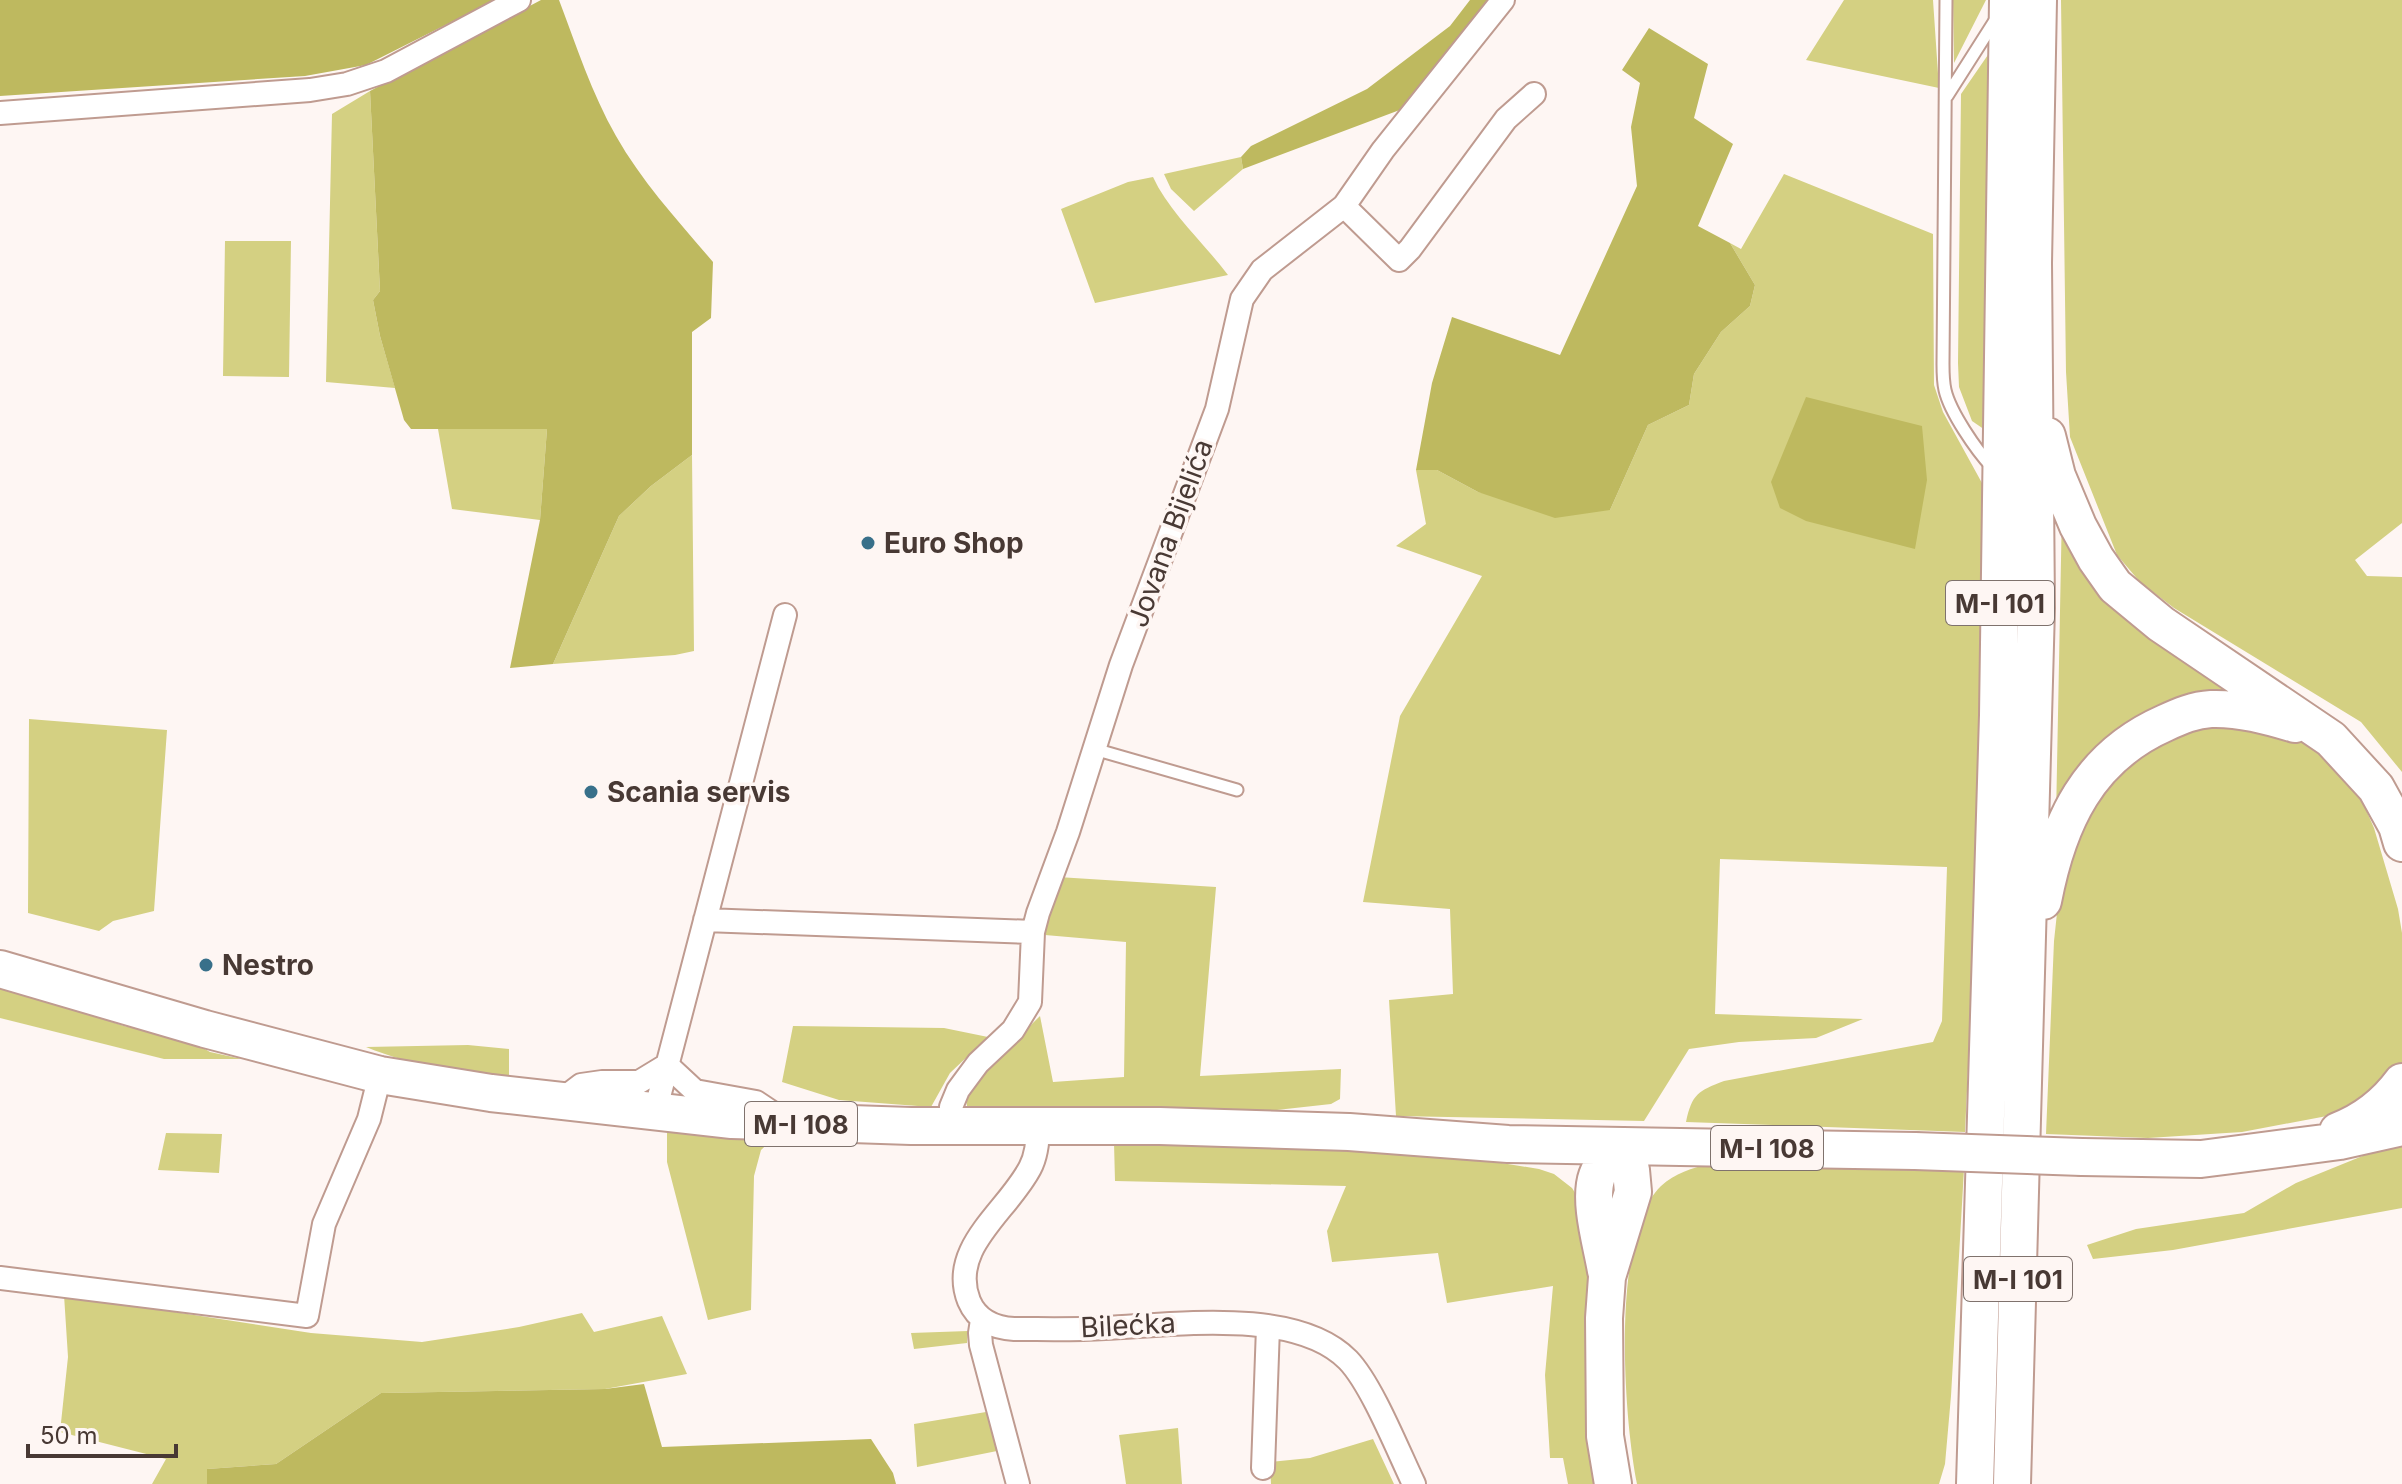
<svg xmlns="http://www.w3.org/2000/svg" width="2402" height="1484" viewBox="0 0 2402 1484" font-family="Inter,sans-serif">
  <rect width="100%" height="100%" fill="#fef6f3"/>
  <path fill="#d4d082" d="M1844 0H1933L1939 88 1806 60Z
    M1953 0H1986L1954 63Z
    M2061 0H2402V523L2355 560 2367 576 2402 577V772L2361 722 2174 608 2140 582 2117 555 2070 437 2066 372Z
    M1992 49 1988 432 1972 421 1959 387 1958 363 1961 94Z
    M370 91 380 291 373 300 380 336 395 388 326 382 332 114Z
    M1241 157 1243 169 1194 211 1171 189 1164 174Z
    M1784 174 1933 234 1934 385 1943 412 1988 494 1979 836 1965 1132 1686 1122C1692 1094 1698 1091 1724 1081L1933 1042 1942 1021 1947 867 1720 859 1715 1014 1863 1019 1816 1038 1739 1042 1689 1049 1644 1121 1396 1116 1389 1000 1453 994 1450 909 1363 902 1400 716 1482 576 1396 546 1426 524 1416 470H1437L1478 492 1610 510 1648 425 1689 405 1694 374 1721 332 1750 306 1755 285 1730 243 1741 249Z
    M1153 177C1169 212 1204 243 1228 275L1095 303 1061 209 1128 182Z
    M225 241H291L289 377 223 376Z
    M438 429H547L540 520 452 509Z
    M692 455 694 651 675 655 553 664 619 516 651 486Z
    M2062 508 2078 543 2267 701 2214 700 2056 818Z
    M29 719 167 730 154 911 113 921 99 931 28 913Z
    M2210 722 2279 729 2325 749 2356 787 2374 828 2398 909 2402 933V1062L2395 1077 2358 1109 2327 1116 2242 1132 2148 1138 2046 1134 2054 941 2064 848 2124 758Z
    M1058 877 1216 887 1200 1076 1341 1069 1340 1099 1331 1104 1215 1117 968 1112 965 1094 972 1083 1040 1016 1053 1082 1124 1077 1126 942 1045 935Z
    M0 984 124 1026 191 1041 210 1052 242 1059H164L0 1018Z
    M793 1026 944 1028 988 1037 950 1073 931 1107 839 1100 782 1082Z
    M468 1045 509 1049V1080C459 1073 413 1066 366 1047Z
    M667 1124 777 1135 761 1150 754 1176 751 1310 708 1320 667 1162Z
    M166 1133 222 1134 219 1173 158 1170Z
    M2402 1140V1208L2173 1250 2093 1259 2087 1245 2136 1229 2244 1213 2296 1183Z
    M1114 1143 1336 1147 1441 1153 1539 1169 1554 1174 1572 1188 1588 1213 1603 1484H1568L1563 1458H1550L1545 1375 1553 1286 1447 1303 1438 1253 1332 1262 1327 1231 1346 1186 1115 1181Z
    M1710 1164 1964 1169 1951 1396 1945 1464 1939 1484H1637C1624 1419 1610 1235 1661 1186 1675 1173 1692 1168 1710 1164Z
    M64 1295 311 1333 422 1342 519 1327 582 1313 594 1332 662 1316 687 1374 605 1389 381 1393 276 1464 207 1469V1484H152L166 1459 60 1432 68 1357Z
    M968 1331 967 1343 914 1349 911 1333Z
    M992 1411 1002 1450 917 1467 914 1424Z
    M1178 1428 1182 1484H1126L1119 1435Z
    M1373 1439 1394 1484H1271L1270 1462 1310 1458Z"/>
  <path fill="#beb95f" d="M0 0H495L366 65 305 76 0 96Z
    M541 0H559C576 45 592 94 616 136 642 182 679 222 713 262L711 318 692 332V455L651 486 619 516 553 664 510 668 540 520 547 429H411L404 420 380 336 373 300 380 291 370 91Z
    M1470 0H1494L1405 108 1243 169 1241 157 1251 146 1367 89 1450 26Z
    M1649 28 1708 64 1694 118 1733 144 1698 226 1730 243 1755 285 1750 306 1721 332 1694 374 1689 405 1648 425 1610 510 1555 518 1478 492 1437 470H1416L1432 383 1452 317 1560 355 1637 186 1631 127 1640 83 1622 70Z
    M1806 397 1922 426 1927 480 1915 549 1806 521 1780 508 1771 482Z
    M644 1384 662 1447 871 1439 893 1473 896 1484H207V1469L276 1464 381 1393 605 1389Z"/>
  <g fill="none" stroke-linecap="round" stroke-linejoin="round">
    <defs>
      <path id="service" d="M1946 0 1943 364C1943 372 1943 381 1945 390 1950 412 1976 450 1992 467
        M1947 96 1996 19
        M1094 749 1237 790"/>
      <path id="minor" d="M0 113 310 90 347 84 386 71 519 0
        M1344 206 1399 260 1410 249 1506 119 1534 94
        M705 920 1033 932
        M560 1101 581 1085 602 1082H639L667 1065 695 1091 756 1102 783 1120
        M655 1112 785 615
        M950 1126 951 1107 958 1090 978 1063 1013 1030 1030 1002 1033 932 1038 913 1068 832 1121 665 1217 409 1242 299 1262 270 1344 206 1383 150 1503 0
        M1038 1126C1038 1140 1037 1155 1030 1168 1007 1212 948 1248 969 1301 977 1320 994 1328 1014 1329 1044 1329 1075 1330 1105 1328 1173 1325 1296 1307 1348 1360 1372 1385 1398 1451 1414 1484
        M0 1278 307 1316 324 1224 369 1119 380 1075
        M982 1320 980 1333 981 1345 1018 1484
        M1263 1468 1268 1327"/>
      <path id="primary" d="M2047 436 2057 476 2078 526 2096 559 2115 586 2161 624 2331 739 2376 788 2397 826 2402 843
        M2043 901C2058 822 2088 757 2165 723 2180 716 2194 710 2211 709 2240 708 2268 716 2295 724
        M0 969 205 1029 380 1075 491 1093 732 1120 911 1126H1160L1349 1132 1508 1144 1915 1151
        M2338 1131C2364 1121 2385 1105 2402 1082
        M2082 1157 2201 1159 2340 1141 2402 1127
        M1606 1271C1602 1246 1588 1201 1597 1176 1601 1165 1611 1155 1620 1146
        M1613 1484 1605 1436 1604 1318 1607 1277 1633 1192 1631 1170 1620 1146
        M1975 1484 1998 715 2008 0
        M2012 1484 2036 608 2033 263 2038 0"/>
    </defs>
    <use href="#service" stroke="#bf9b90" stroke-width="15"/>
    <use href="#minor" stroke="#bf9b90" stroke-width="26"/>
    <use href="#primary" stroke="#bf9b90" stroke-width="40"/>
    <use href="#service" stroke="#fff" stroke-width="11"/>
    <use href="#minor" stroke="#fff" stroke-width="22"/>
    <use href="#primary" stroke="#fff" stroke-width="36"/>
    <defs>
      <path id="primary-bridge" d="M1915 1151 2082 1157"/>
    </defs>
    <use href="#primary-bridge" stroke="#bf9b90" stroke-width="40" stroke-linecap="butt"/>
    <use href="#primary-bridge" stroke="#fff" stroke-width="36"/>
  </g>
  <g fill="#38708a" stroke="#fef6f3" stroke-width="3">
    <circle cx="868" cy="543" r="8"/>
    <circle cx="591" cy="792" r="8"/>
    <circle cx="206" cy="965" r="8"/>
  </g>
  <g text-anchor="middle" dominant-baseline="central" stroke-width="7" stroke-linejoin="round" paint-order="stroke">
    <g fill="#fef6f3" stroke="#7f726d" stroke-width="2">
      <rect x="1946" y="581" width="108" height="44" rx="6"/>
      <rect x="745" y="1102" width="112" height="44" rx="6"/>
      <rect x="1711" y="1126" width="112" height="44" rx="6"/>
      <rect x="1964" y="1257" width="108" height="44" rx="6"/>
    </g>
    <g font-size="26" font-weight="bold" fill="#483934">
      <text x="2000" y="603">M-I 101</text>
      <text x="801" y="1124">M-I 108</text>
      <text x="1767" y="1148">M-I 108</text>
      <text x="2018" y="1279">M-I 101</text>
    </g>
    <g font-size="28" fill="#483934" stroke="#fef6f3">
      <text transform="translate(1170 533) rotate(-70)">Jovana Bijelića</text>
      <text transform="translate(1128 1325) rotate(-3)">Bilećka</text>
    </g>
    <g font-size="28" font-weight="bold" fill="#483934" stroke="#fef6f3" text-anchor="start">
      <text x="884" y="543">Euro Shop</text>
      <text x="607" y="792">Scania servis</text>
      <text x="222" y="965">Nestro</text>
    </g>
  </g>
  <path d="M28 1444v12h148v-12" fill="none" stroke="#483934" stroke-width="4"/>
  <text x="40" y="1444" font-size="24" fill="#483934" stroke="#fef6f3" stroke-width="6" paint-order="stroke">50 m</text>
</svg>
